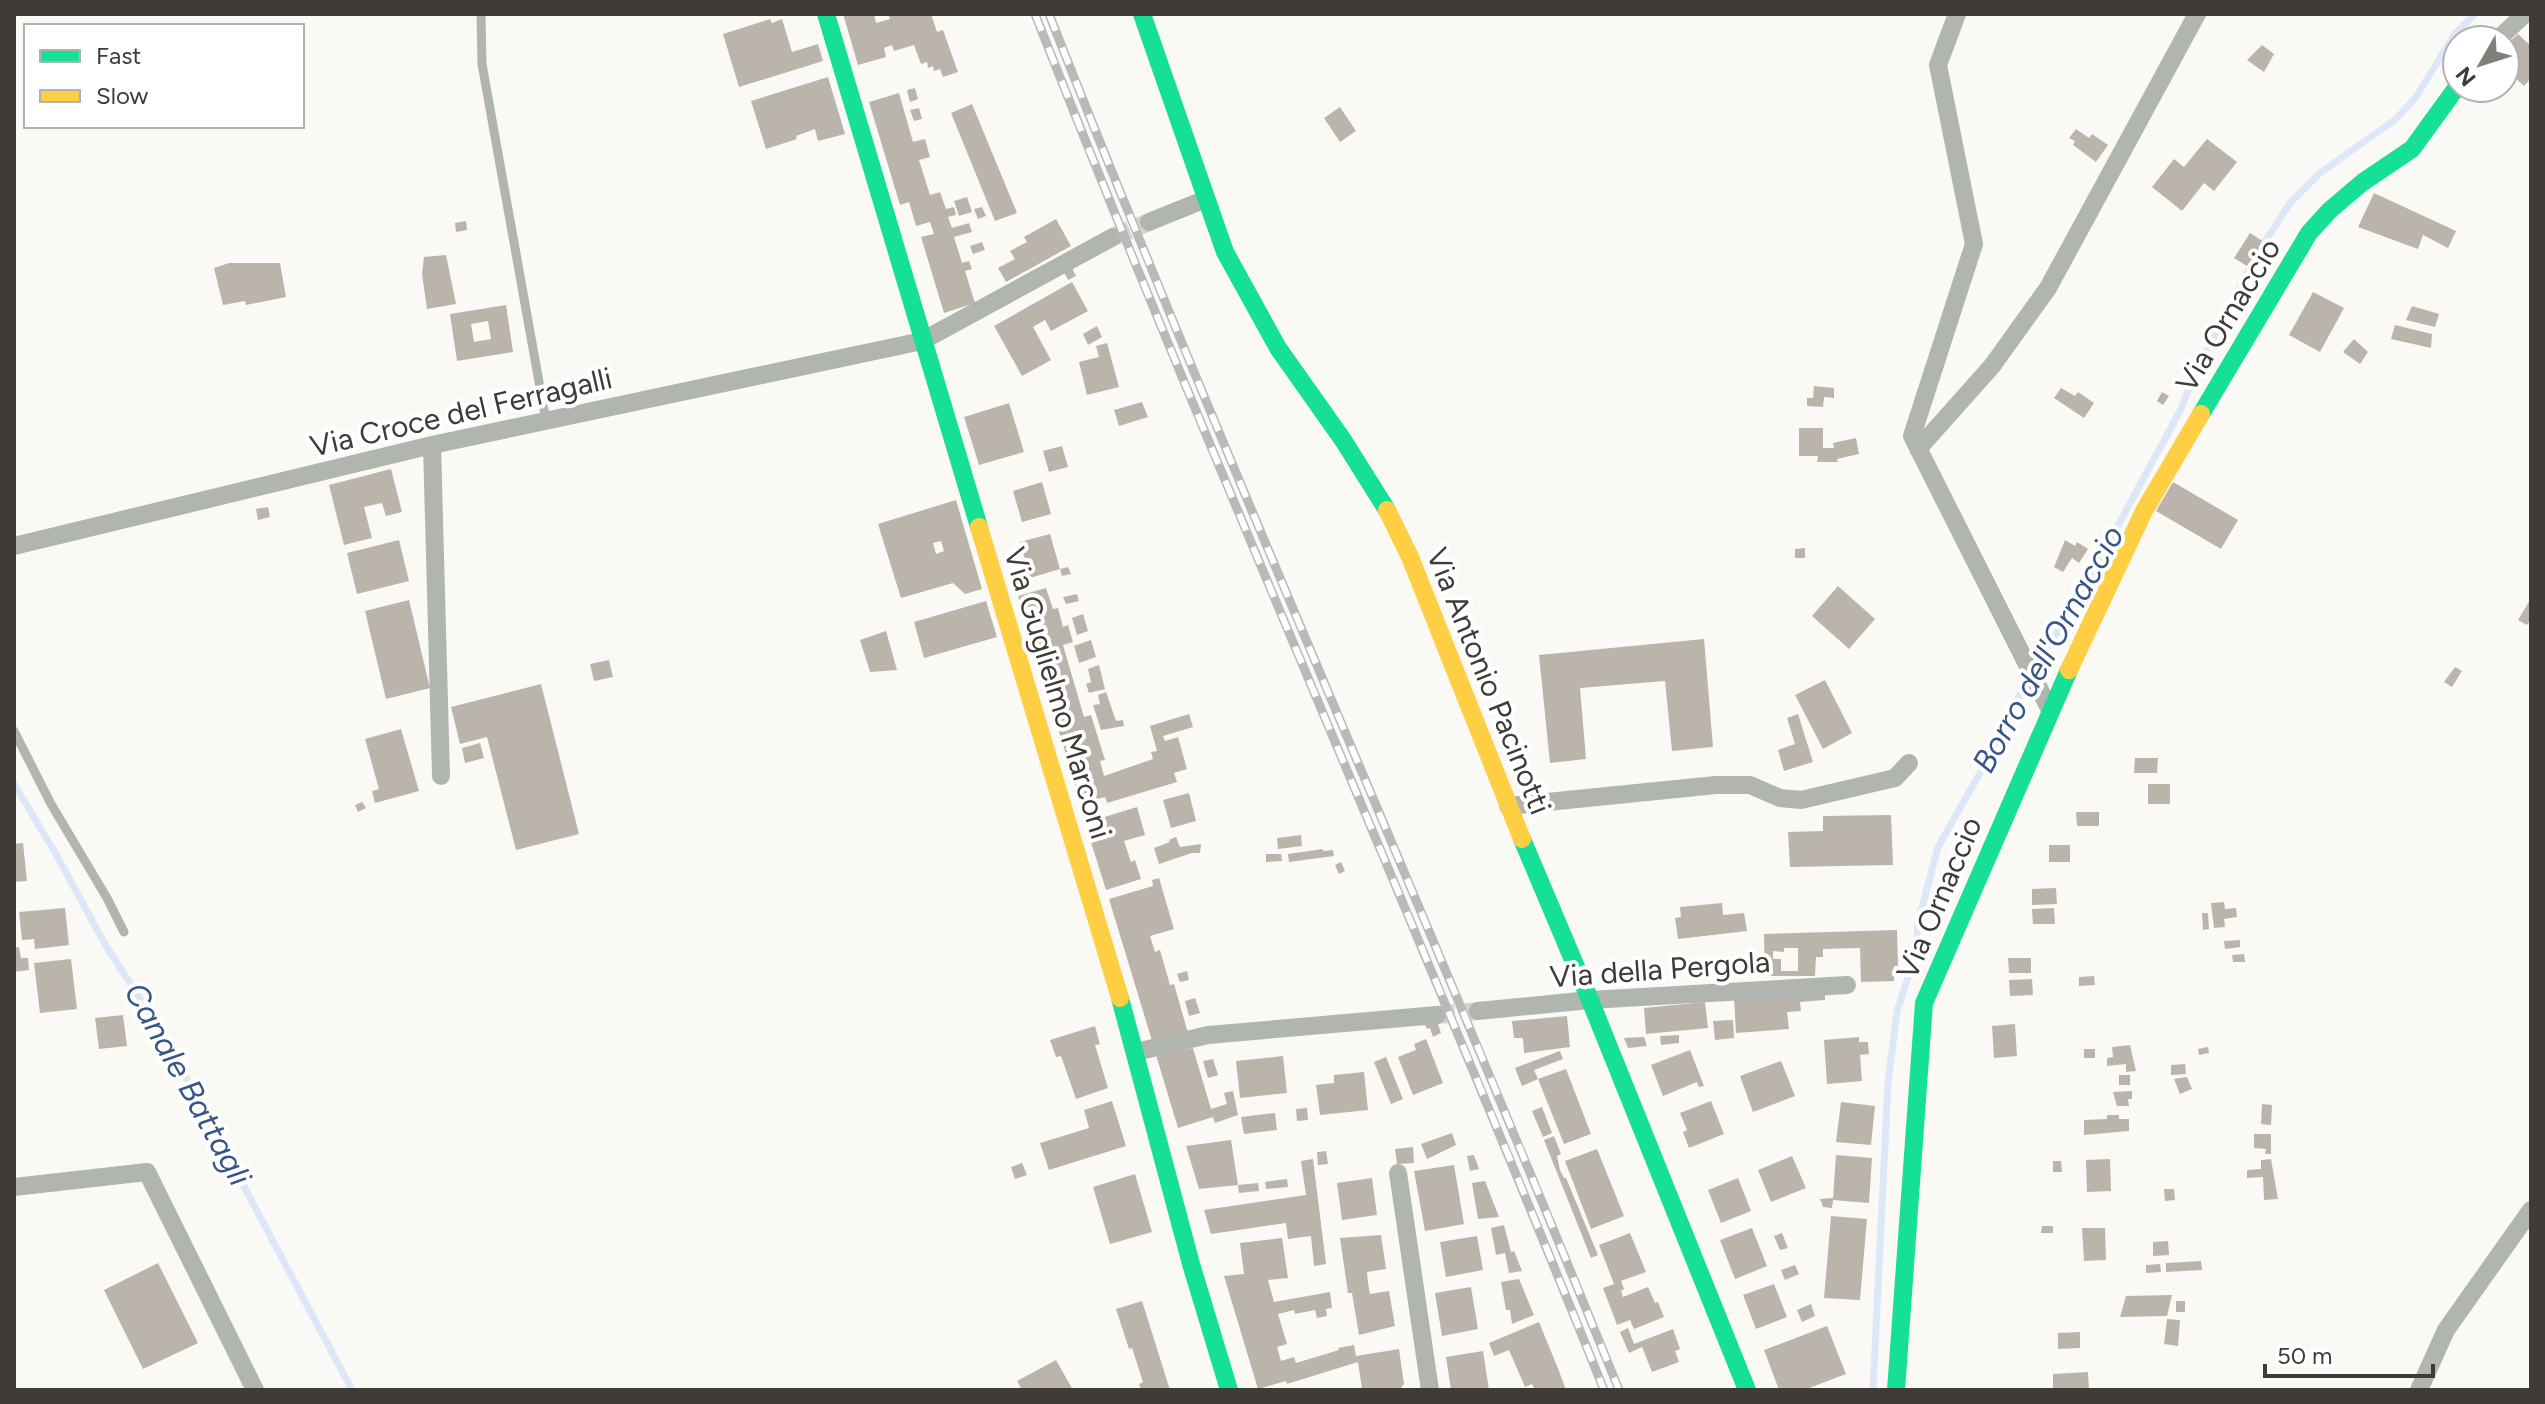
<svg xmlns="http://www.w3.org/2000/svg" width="2545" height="1404" viewBox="0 0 2545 1404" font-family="Figtree,sans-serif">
  <rect width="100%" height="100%" fill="#fbf9f6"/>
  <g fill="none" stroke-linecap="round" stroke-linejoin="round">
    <path stroke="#dde7f7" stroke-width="7" d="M14 784 57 856 106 946 163 1034 352 1390
      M1873 1390 1888 1083 1897 1011 1915 956 1918 923 1938 847 1980 773 2017 700 2096 566 2181 409 2195 373 2259 251 2290 203 2320 173 2396 119 2416 97 2454 35 2475 14"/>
  </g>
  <path fill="#bbb4ab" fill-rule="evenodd" d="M843 14H874L876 23 890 19 888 14H931L937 32 943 30 958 72 943 77 940 69 934 71 933 66 928 68 927 62 921 64 914 45 894 51 892 45 884 48 886 57 858 65Z
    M770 19 772 23 782 19 792 52 818 44 823 61 739 87 723 34Z
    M2518 34 2531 46V78L2524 86 2505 68V46Z
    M2262 45 2274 54 2264 72 2247 60Z
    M828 77 845 134 818 141 815 129 796 136 797 139 766 149 751 101Z
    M915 88 918 99 910 102 907 90Z
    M899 93 913 142 925 139 930 157 919 160 930 195 940 192 946 209 954 207 956 215 948 217 952 228 969 223 972 232 954 237 962 263 969 261 972 269 965 271 975 303 944 313 921 237 934 234 930 222 916 226 909 202 900 205 869 102Z
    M972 104 1017 213 995 221 951 113Z
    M1340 107 1356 131 1340 142 1324 118Z
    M919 108 922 119 914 121 910 110Z
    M2076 129 2089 138 2092 134 2108 145 2096 162 2073 145 2075 141 2069 138Z
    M2207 139 2237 162 2214 191 2204 183 2182 211 2152 187 2174 159 2184 167Z
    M2374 193 2456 231 2448 248 2423 235 2418 249 2358 227Z
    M967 197 972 212 959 216 954 201Z
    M982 207 986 216 978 219 974 209Z
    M1056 219 1071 246 1006 282 998 268 1015 259 1010 251 1027 242 1024 237Z
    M466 221 467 230 456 232 455 223Z
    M2250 233 2264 242 2247 266 2234 258Z
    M982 242 985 250 973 254 970 246Z
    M446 255 456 304 427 309 422 274 424 257Z
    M229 263H280L286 297 246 305 245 301 223 305 214 268Z
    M1071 266 1076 276 1068 280 1063 270Z
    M1072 282 1088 311 1051 331 1045 320 1033 327 1051 360 1022 376 994 326Z
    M2313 292 2344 308 2320 352 2289 335Z
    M506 305 513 352 457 361 450 314ZM488 321 491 339 474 342 471 324Z
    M2412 306 2439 314 2435 327 2406 320Z
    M2395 325 2432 334 2431 348 2391 339Z
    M1097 326 1102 337 1088 345 1083 334Z
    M2354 339 2368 352 2360 364 2343 352Z
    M1107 343 1119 387 1087 395 1079 362 1099 357 1096 346Z
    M1814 386 1834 388V398L1824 397 1823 407 1807 406V398H1813Z
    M2061 388 2075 396 2078 392 2094 403 2084 418 2054 398Z
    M2162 392 2169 396 2163 405 2157 401Z
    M1142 402 1148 417 1119 426 1114 410Z
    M1009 403 1024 452 979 465 964 417Z
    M1799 428H1823V448H1834L1833 443 1856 438 1859 454 1837 459 1838 462H1817L1818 456H1799Z
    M1062 446 1068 467 1049 472 1043 451Z
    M391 469 402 512 386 516 382 503 364 507 372 538 344 545 329 485Z
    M1042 482 1051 514 1022 522 1013 491Z
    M2173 482 2238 520 2221 549 2156 511Z
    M956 500 982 589 965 594 953 583 901 598 878 524ZM941 541 944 551 936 554 933 543Z
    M268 507 270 517 258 520 256 509Z
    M1050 534 1060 569 1068 567 1071 574 1062 576 1060 569 1023 580 1018 562 1025 560 1020 542Z
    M399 540 409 581 357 594 347 553Z
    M2065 540 2075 546 2077 542 2088 549 2079 563 2072 558 2063 572 2054 567Z
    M1805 548V558H1795V549Z
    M1838 586 1875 619 1849 649 1812 616Z
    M1046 588 1053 609 1058 608 1063 627 1068 625 1073 642 1063 645 1084 717 1091 715 1105 760 1100 761 1104 776 1153 759 1151 752 1157 751 1150 726 1189 714 1193 727 1163 736 1165 741 1178 737 1187 769 1174 773 1177 782 1107 803 1105 797 1081 804 1018 596Z
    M1077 594 1079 601 1066 604 1063 597Z
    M409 600 430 688 386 699 365 611Z
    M986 601 997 637 924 658 914 622Z
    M2529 602 2531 604V619L2527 625 2518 620Z
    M1083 614 1088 631 1077 635 1072 618Z
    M886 631 897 670 870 672 860 640Z
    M1704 639 1713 747 1672 751 1665 681 1580 688 1586 759 1550 763 1539 655Z
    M1091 640 1096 657 1079 663 1074 646Z
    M609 660 613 677 594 681 590 664Z
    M1099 665 1105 689 1089 693 1086 684 1091 682 1088 669Z
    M2455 667 2462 671 2452 687 2444 682Z
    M1825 680 1852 733 1823 749 1795 695Z
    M541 684 579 834 516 850 487 737 460 744 451 707Z
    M1106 692 1116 721 1123 720 1124 726 1101 730 1093 705 1100 704 1098 695Z
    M1798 714 1813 762 1784 771 1778 750 1795 744 1787 718Z
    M401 729 419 791 375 803 372 791 379 789 365 739Z
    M480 743 484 758 465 763 462 748Z
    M2135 758H2158L2157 773H2134Z
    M2148 784H2170V804H2148Z
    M1189 793 1196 821 1171 828 1163 800Z
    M362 802 366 808 358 812 355 805Z
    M1137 807 1145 835 1124 841 1131 862 1135 860 1141 879 1106 890 1085 823Z
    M2076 812H2099V826H2077Z
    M1891 815 1893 865 1790 867 1788 832 1823 831V816Z
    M1301 835 1302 846 1278 849 1277 838Z
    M1176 837 1180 847 1201 844 1200 853H1192L1159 864 1154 848 1170 842 1169 840Z
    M23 843 27 881 14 882V844Z
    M2049 845H2070V862H2049Z
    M1323 849V851L1333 850 1334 856 1289 862 1288 854Z
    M1266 854H1281L1282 861 1266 862Z
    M1341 862 1345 871 1339 874 1335 865Z
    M1159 878 1174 929 1150 936 1155 952 1160 950 1170 985 1174 984 1188 1033 1153 1044 1109 899 1153 886 1152 880Z
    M2056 888 2057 904 2032 905V889Z
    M2224 902 2225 909 2236 908 2237 917 2224 919 2225 927 2214 928 2211 903Z
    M1722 903 1723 915 1744 913 1747 931 1678 939 1675 918 1681 917 1680 907Z
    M65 908 69 945 35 949 34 939 22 940 19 912Z
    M2054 908 2055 924H2033L2032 909Z
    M2202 913H2208L2209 929 2203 930Z
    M1897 930 1898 966H1894V981L1861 982 1860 948 1823 949V957H1816L1815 976H1765L1764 934ZM1784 948H1798V971H1781V959H1773V951L1784 952Z
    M2240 940V947L2225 949 2224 941Z
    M19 947 21 958H28L29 970 14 972V948Z
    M2244 954 2245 962H2233L2232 955Z
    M2008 958H2031V973H2009Z
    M71 959 77 1009 40 1013 34 963Z
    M1187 971 1189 980 1180 982 1177 974Z
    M2094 976 2095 985 2079 986V977Z
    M2032 979 2033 995 2010 996 2009 980Z
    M1825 990V1000L1800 1002 1801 1011 1787 1012 1789 1029 1736 1033 1734 998Z
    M1195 998 1200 1013 1189 1016 1185 1001Z
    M1705 1002 1708 1028 1646 1034 1644 1008Z
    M123 1015 127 1046 99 1049 95 1018Z
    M1567 1016 1570 1047 1524 1053 1523 1038H1514L1512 1021Z
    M1733 1020 1734 1038 1715 1040 1713 1021Z
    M1437 1021 1441 1033 1433 1037 1430 1028 1427 1029 1425 1025Z
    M2015 1024 2017 1056 1994 1058 1992 1026Z
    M1095 1026 1100 1044 1095 1045 1108 1088 1076 1099 1061 1056 1056 1057 1050 1040Z
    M1679 1035V1043L1661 1045 1660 1036Z
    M1644 1037 1647 1046 1628 1048 1624 1038Z
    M1859 1037V1042H1868L1869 1054 1860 1055 1862 1081 1827 1084 1824 1040Z
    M1426 1039 1443 1083 1413 1095 1398 1057 1416 1050 1414 1044Z
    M2130 1045 2136 1071 2126 1072V1064L2107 1066V1058L2113 1057 2112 1047Z
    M2208 1047 2209 1053 2199 1055 2198 1049Z
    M1193 1048 1211 1109 1227 1104 1224 1093 1233 1091 1238 1115 1215 1123 1213 1117 1178 1128 1156 1055Z
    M2084 1049H2095V1058H2084Z
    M1690 1050 1704 1086 1699 1087 1697 1082 1663 1096 1651 1065Z
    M1560 1051 1563 1059 1534 1070 1538 1079 1522 1086 1515 1068Z
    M1283 1056 1287 1093 1240 1098 1236 1061Z
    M1386 1057 1403 1099 1391 1104 1374 1062Z
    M1213 1059 1218 1075 1208 1078 1203 1061Z
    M1781 1061 1795 1096 1753 1112 1740 1076Z
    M2185 1064 2186 1074 2171 1075V1065Z
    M1566 1069 1591 1134 1564 1144 1538 1079Z
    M1364 1072 1368 1110 1320 1115 1316 1085 1334 1083V1075Z
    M2119 1075H2130V1085H2119Z
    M2187 1077 2192 1089 2180 1094 2174 1079Z
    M2132 1091V1099H2128L2129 1106H2117L2113 1092Z
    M1112 1101 1126 1146 1049 1170 1040 1143 1089 1128 1084 1110Z
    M1711 1101 1724 1134 1689 1148 1683 1132 1687 1130 1680 1113Z
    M1841 1102 1875 1106 1871 1145 1836 1142Z
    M2262 1104 2272 1105 2271 1125 2261 1124Z
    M1542 1107 1552 1133 1543 1137 1532 1111Z
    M1307 1108 1308 1120 1297 1121 1296 1109Z
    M1275 1113 1277 1130 1244 1134 1241 1117Z
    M2107 1115H2119V1119H2129V1131L2084 1135V1120L2107 1119Z
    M1452 1133 1456 1145 1427 1159 1421 1144Z
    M2254 1134H2271V1154H2265L2266 1149 2254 1148Z
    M1554 1136 1561 1154 1557 1156 1560 1170 1564 1178H1566L1598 1255 1591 1258 1544 1140Z
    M1231 1140 1238 1185 1199 1189 1186 1146Z
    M1413 1147 1414 1163 1397 1164 1395 1149Z
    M1597 1149 1624 1216 1591 1229 1565 1161Z
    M1326 1151 1328 1164 1318 1165 1317 1152Z
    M1474 1155 1479 1169 1470 1171 1467 1156Z
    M1836 1155 1872 1158 1869 1203 1833 1200 1832 1208 1823 1207 1820 1199 1833 1198Z
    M1792 1156 1806 1188 1771 1202 1758 1170Z
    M1313 1159 1326 1264 1314 1266 1311 1236 1288 1239 1286 1223 1211 1234 1204 1210 1306 1195 1301 1161Z
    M2110 1159 2111 1191 2087 1192 2086 1160Z
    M2271 1159 2278 1199 2264 1200 2263 1177 2247 1178V1170L2261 1169V1160Z
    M2053 1161H2061L2062 1172H2053Z
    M1022 1163 1027 1175 1015 1179 1011 1167Z
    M1454 1165 1464 1224 1425 1231 1414 1171Z
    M1135 1174 1152 1232 1110 1244 1093 1187Z
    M1372 1178 1377 1215 1342 1220 1337 1183Z
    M1738 1178 1751 1211 1721 1223 1708 1190Z
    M1287 1179 1288 1187 1266 1189 1265 1182Z
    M1485 1181 1499 1217 1478 1219 1472 1183Z
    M1258 1183 1259 1191 1239 1193 1238 1185Z
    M2164 1189H2174L2175 1200 2165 1201Z
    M1831 1216 1867 1219 1860 1300 1824 1298Z
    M1504 1225 1511 1252 1514 1251 1522 1271 1509 1273 1505 1253 1496 1255 1491 1228Z
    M2042 1226H2053V1233H2041Z
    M1752 1228 1767 1266 1735 1279 1720 1240Z
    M2082 1228H2105L2106 1260 2084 1261Z
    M1630 1233 1646 1272 1621 1281 1624 1289 1621 1291 1623 1297 1648 1287 1655 1303 1658 1302 1664 1317 1634 1329 1630 1320 1617 1325 1603 1288 1614 1284 1599 1245Z
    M1782 1233 1788 1248 1780 1250 1774 1236Z
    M1381 1235 1386 1269 1367 1272 1368 1283 1370 1294 1389 1291 1395 1326 1359 1335 1352 1293H1348L1340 1238Z
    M1477 1236 1483 1270 1446 1277 1440 1242Z
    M1282 1238 1288 1278 1268 1280 1274 1302 1330 1292 1332 1308 1326 1309 1327 1316 1317 1318 1315 1310 1295 1314 1294 1310 1278 1314 1287 1344 1277 1347 1281 1361 1294 1357 1296 1363 1339 1350 1338 1348 1354 1345 1356 1356 1399 1349 1404 1384 1401 1388 1362 1389 1358 1362 1287 1384 1286 1381 1258 1389 1224 1276 1244 1274 1240 1243Z
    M2168 1241 2169 1255 2153 1256V1242Z
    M2201 1261 2202 1270 2166 1272V1263Z
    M158 1263 198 1343 143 1369 104 1290Z
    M2160 1264 2161 1272 2146 1273V1265Z
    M1795 1265 1799 1274 1785 1280 1781 1270Z
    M1519 1279 1534 1315 1512 1324 1510 1310H1506L1501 1282Z
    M1774 1284 1787 1317 1756 1329 1743 1295Z
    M1471 1287 1478 1329 1442 1336 1435 1293Z
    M2172 1295 2167 1316 2120 1317 2126 1296Z
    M1142 1301 1170 1390H1141L1139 1384 1143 1382 1132 1348 1129 1349 1116 1309Z
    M2176 1301H2185V1312H2176Z
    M1811 1304 1815 1316 1802 1322 1797 1310Z
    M2167 1319 2180 1320 2178 1346 2164 1344Z
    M1539 1322 1559 1371 1566 1390H1535L1532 1384 1525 1387 1509 1350 1494 1356 1489 1343Z
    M1827 1326 1846 1374 1804 1390H1779L1764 1350Z
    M1628 1328 1634 1344 1673 1329 1680 1349 1675 1351 1679 1362 1652 1372 1642 1347 1629 1353 1620 1332Z
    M2080 1332V1348L2058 1349V1333Z
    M1483 1351 1489 1390H1451L1446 1357Z
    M1056 1360 1073 1390H1022L1017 1381Z
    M2088 1372 2089 1390H2053V1374Z"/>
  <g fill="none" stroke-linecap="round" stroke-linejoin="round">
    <path stroke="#d5d3d0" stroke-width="18" stroke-dasharray="18 9" stroke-linecap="butt" d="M1113 237 1149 222
      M1437 1015 1478 1011"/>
    <path stroke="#b0b5b0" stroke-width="9" d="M481 14 482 64 546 421
      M14 731 51 804 107 898 124 932"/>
    <path stroke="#b0b5b0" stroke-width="18" d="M1957 14 1938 65 1974 244 1912 436 2050 710
      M2497 40 2525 14
      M1149 222 1206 199
      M432 445 441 776
      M1918 449 1992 366 2048 288 2197 14
      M14 546 432 445 922 341 1113 237
      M1508 806 1716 785H1750L1780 798 1801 800 1895 778 1909 763
      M1478 1011 1590 1000 1847 985
      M1136 1052 1208 1035 1437 1015
      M1398 1173 1430 1390
      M14 1187 147 1172 255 1390
      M2419 1390 2446 1330 2531 1210"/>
    <path stroke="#16e098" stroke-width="18" d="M826 14 979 527
      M1142 14 1225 252 1278 348 1343 440 1387 510
      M2201 414 2309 233 2330 210 2363 182 2412 149 2457 87
      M1522 839 1590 1000 1747 1390
      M1120 998 1191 1264 1229 1390
      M1896 1390 1924 1003 2069 670"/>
    <path stroke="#ffcf43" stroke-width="18" d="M1387 510 1410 557 1522 839
      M979 527 1120 998
      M2069 670 2144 511 2201 414"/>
    <defs>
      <path id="rail" d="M1035 14C1217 476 1419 929 1604 1390
        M1049 14C1231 476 1433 929 1619 1390"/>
    </defs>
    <use href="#rail" stroke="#b9bab7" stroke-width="9"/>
    <use href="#rail" stroke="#fff" stroke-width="6" stroke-dasharray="18" stroke-linecap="butt"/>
  </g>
  <g text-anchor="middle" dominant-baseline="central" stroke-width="8" stroke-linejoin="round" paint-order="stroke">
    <g font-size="30" fill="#3f3b36" stroke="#fff">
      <text transform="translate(2228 315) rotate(-59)">Via Ornaccio</text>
      <text transform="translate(461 412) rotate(-13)">Via Croce del Ferragalli</text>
      <text transform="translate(1489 681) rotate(68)">Via Antonio Pacinotti</text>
      <text transform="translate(1058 693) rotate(73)">Via Guglielmo Marconi</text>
      <text transform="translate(1939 898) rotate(-67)">Via Ornaccio</text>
      <text transform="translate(1660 969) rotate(-4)">Via della Pergola</text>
    </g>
    <g font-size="32" font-style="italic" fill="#365589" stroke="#fff">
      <text transform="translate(2048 649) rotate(-61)">Borro dell'Ornaccio</text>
      <text transform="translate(188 1084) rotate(61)">Canale Battagli</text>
    </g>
  </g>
  <rect width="2545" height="1404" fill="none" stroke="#3f3b36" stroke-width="32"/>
  <rect x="24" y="24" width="280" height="104" fill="#ffffff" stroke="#b2b1af" stroke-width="2"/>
  <rect x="40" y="50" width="40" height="12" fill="#16e098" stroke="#b2b1af" stroke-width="2"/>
  <text x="96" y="64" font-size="24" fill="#3f3b36">Fast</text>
  <rect x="40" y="90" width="40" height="12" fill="#ffcf43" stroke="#b2b1af" stroke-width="2"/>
  <text x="96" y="104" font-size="24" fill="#3f3b36">Slow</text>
  <g transform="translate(2481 64) rotate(231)"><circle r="38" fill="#ffffff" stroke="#b2b1af" stroke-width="2"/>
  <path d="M0-6L14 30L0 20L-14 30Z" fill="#817e79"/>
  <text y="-12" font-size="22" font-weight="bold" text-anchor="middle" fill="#3f3b36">N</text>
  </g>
  <path d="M2265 1364v12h168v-12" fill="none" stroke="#3f3b36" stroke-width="4"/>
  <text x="2277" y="1364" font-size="24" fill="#3f3b36" stroke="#ffffff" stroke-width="6" paint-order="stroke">50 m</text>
</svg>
